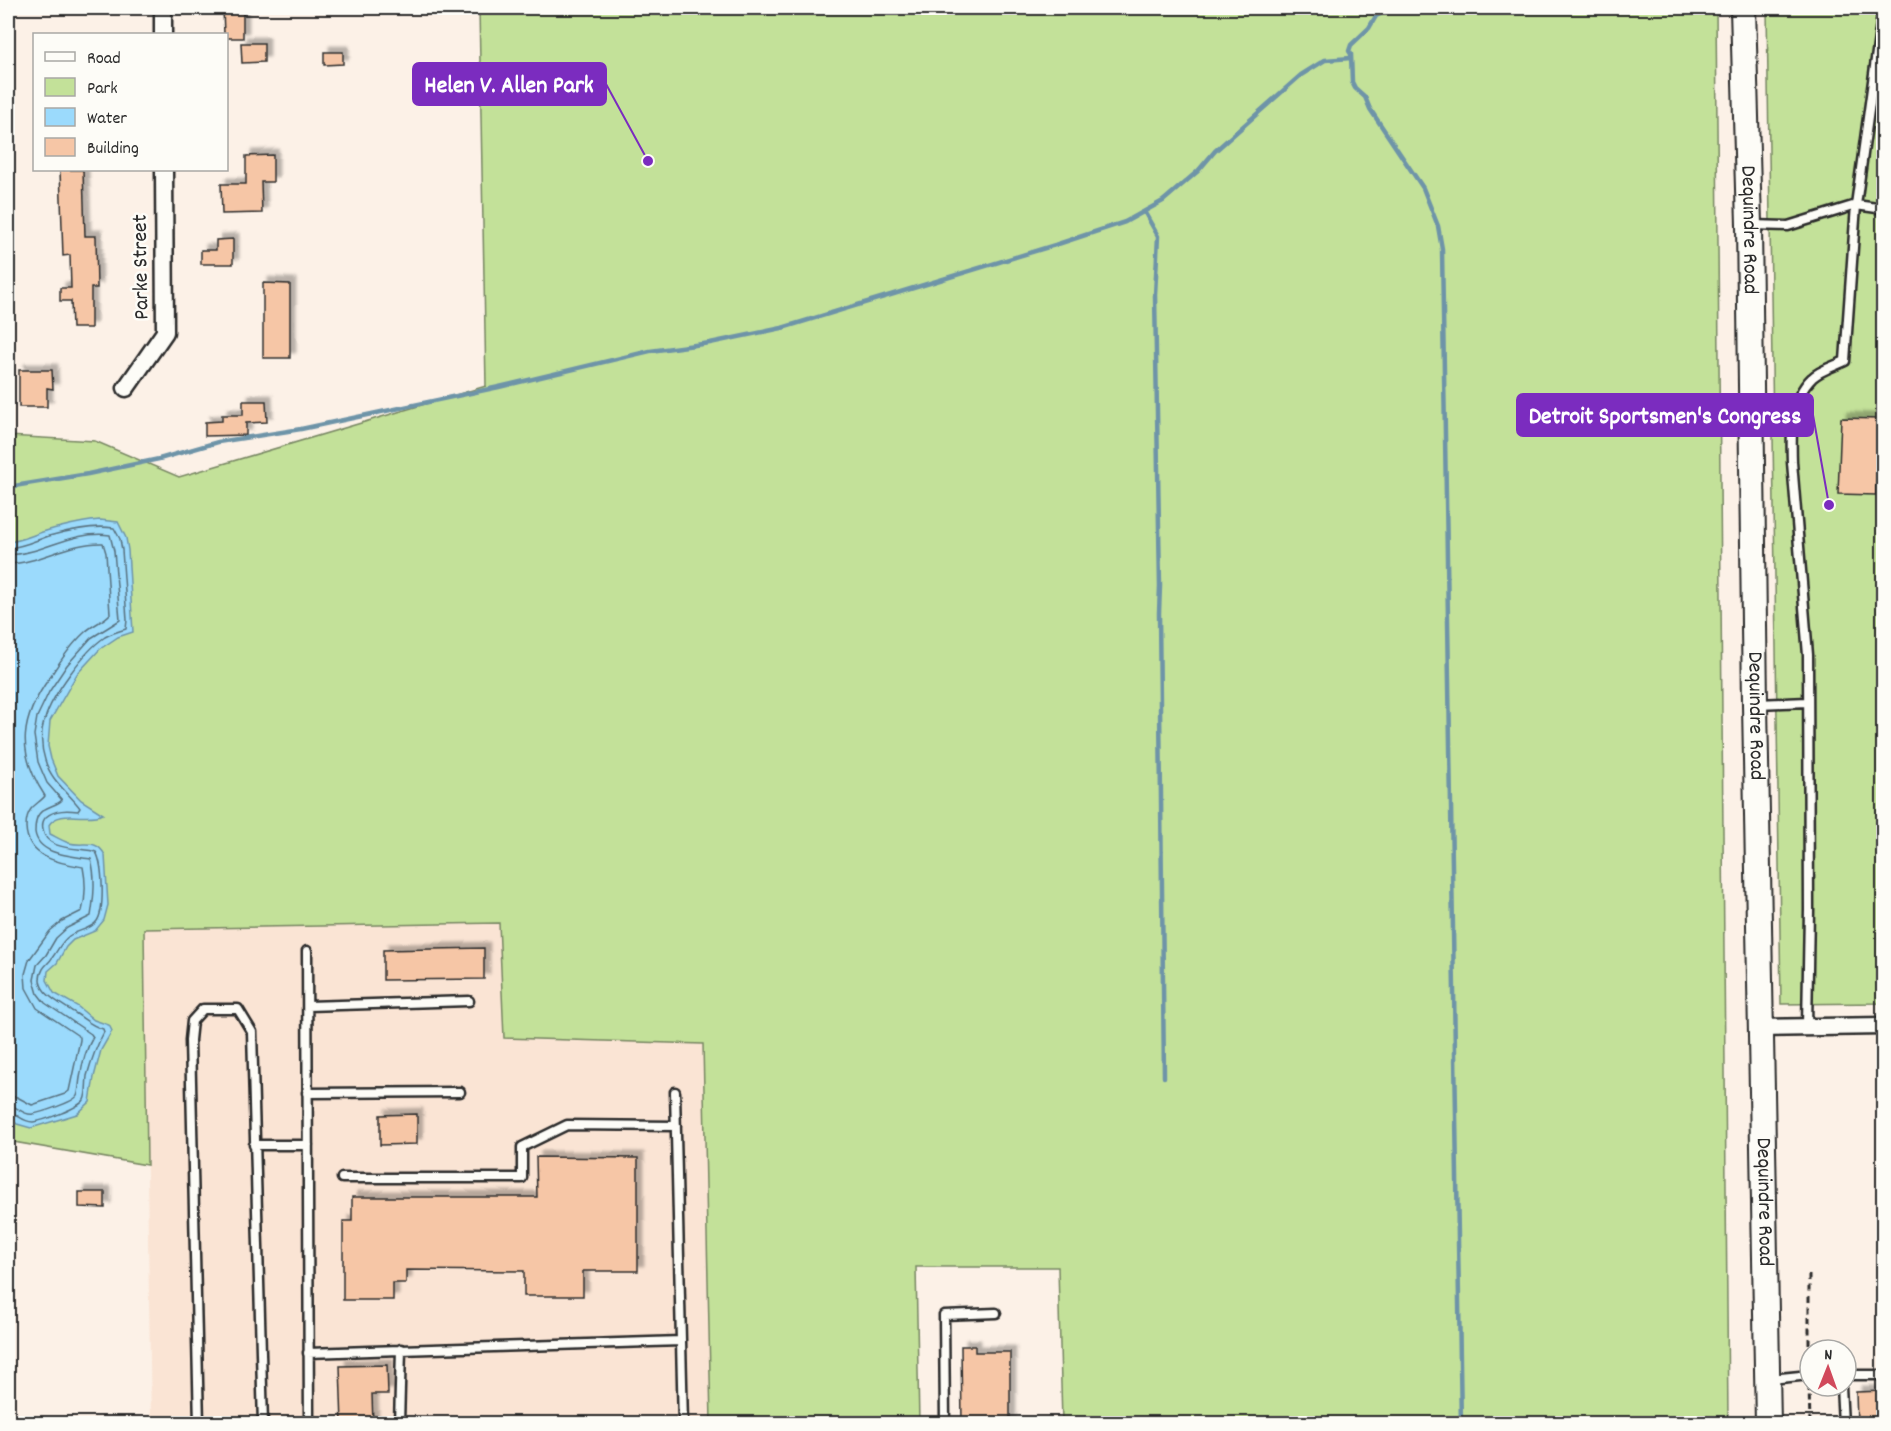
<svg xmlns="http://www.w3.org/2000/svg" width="1891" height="1431" viewBox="0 0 1891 1431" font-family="Dekko,sans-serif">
  <defs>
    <filter id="shadow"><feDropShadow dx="5.5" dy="-5.5" stdDeviation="1.5" flood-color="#0004"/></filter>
  </defs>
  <rect width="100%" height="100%" fill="#fcf1e7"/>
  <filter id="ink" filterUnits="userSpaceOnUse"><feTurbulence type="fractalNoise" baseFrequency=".0167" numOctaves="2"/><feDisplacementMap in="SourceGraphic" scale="12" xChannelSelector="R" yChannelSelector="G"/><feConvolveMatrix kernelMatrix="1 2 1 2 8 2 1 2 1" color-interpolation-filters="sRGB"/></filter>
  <g filter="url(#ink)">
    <path fill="#fae4d4" d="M499 923 505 1038 704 1044 711 1423H151L143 929Z"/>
    <path fill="#c3e199" stroke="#778662" stroke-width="1.5" d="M479 8H1716L1728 1423H1062L1058 1267H916L919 1423H711L703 1044 504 1038 499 923 144 929 147 1165 8 1141V436L95 441 179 477 486 386Z
      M1767 8H1883V1003L1781 1004Z"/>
    <path fill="#9bdafc" stroke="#6e94a8" stroke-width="1.5" d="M100 520 118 522 126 538 128 550 133 632 118 637 100 649 77 674 50 721 48 746 51 759 58 776 81 800 103 814C88 822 59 808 49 825L50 834C56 837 62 841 69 843 84 847 96 838 105 855L108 905 104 920 95 931 73 940 66 947 57 963 48 971 47 980 54 993 77 1006 94 1020 109 1025 112 1031 101 1050 94 1077 90 1102 77 1114 31 1128 17 1124 8 1116V542C23 541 34 534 49 530 66 526 82 521 100 520Z"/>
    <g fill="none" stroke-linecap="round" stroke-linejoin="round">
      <path stroke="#58717f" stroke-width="1.5" d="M8 548C23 547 34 541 49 536 70 530 92 525 114 528L120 539 122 550 127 620 126 629C119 631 112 633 105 637 84 651 52 695 45 719 40 731 41 748 45 760 51 781 68 792 80 808L78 811C68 810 55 809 46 817 43 820 42 825 43 830 46 852 83 847 96 852 103 864 105 909 97 921 91 930 77 930 69 936 61 942 58 950 52 958 50 962 45 965 43 969 30 991 62 1004 75 1013 85 1019 91 1026 103 1029L104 1032C96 1047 91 1061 87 1076 86 1083 87 1094 84 1100 79 1108 43 1121 33 1122 22 1122 17 1113 8 1112
        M8 555C43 554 72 530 110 535L114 551 120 620 91 638 67 665 49 692 37 717 34 735 38 762 47 783 62 800C57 806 45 806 39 814 35 819 35 826 35 832 38 856 74 856 91 859 96 878 94 897 91 916L67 928 56 938 46 955 37 965 34 980 38 994 45 1003 91 1034 93 1037C86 1049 82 1064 80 1078 79 1083 79 1092 77 1096 74 1102 40 1113 33 1114 23 1116 17 1105 8 1105
        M8 564C40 563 69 542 103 543L106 553 110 614C104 621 92 625 84 633 70 646 60 661 50 677 20 719 16 752 45 796 41 801 35 804 31 809 27 814 26 821 26 827 27 858 59 863 83 867 86 882 86 897 82 911L62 921 50 931 29 960 25 974 26 988 37 1008 80 1037V1040L69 1091 65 1094 32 1105 17 1097 8 1096"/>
      <path stroke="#6e94a8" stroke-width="4.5" d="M1393 8 1376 16 1369 28 1351 45 1349 51 1351 54 1352 82 1355 88 1365 97 1370 109 1423 188 1438 226 1442 249 1461 1424
        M1145 213 1158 236 1155 295 1160 586 1159 613 1164 1077
        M8 487 88 474 159 459 218 442 301 429 499 387 650 351 710 343 782 328 1055 245 1125 222 1163 201 1198 171 1215 151 1301 75 1325 60 1351 58"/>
    </g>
    <path fill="#f6c6a6" stroke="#2b2b2b" stroke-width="1.5" filter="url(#shadow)" d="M223 8H243V38H226V34H224Z
      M241 43H264V62L242 63Z
      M324 52H343V64L324 65Z
      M273 155V182H261L262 213 222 214 221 184H246V156Z
      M60 170H83L85 236H96L97 288H91V328H72L71 301H60V288H71L70 255 63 256Z
      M233 239V264H201V250H216V240Z
      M263 283 290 284V358H263Z
      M19 370H52L53 389 47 388V407H19Z
      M243 401H266L267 422 246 423V435L205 436V422L222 421V415H243Z
      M1841 418 1878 419 1876 495 1838 494Z
      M484 948V979L383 980V950Z
      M417 1114V1144L380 1145V1115Z
      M536 1157 638 1158V1271H583V1296H524V1271L406 1270V1283H393V1300H343V1221H352V1197H537Z
      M79 1192H105V1208L79 1207Z
      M961 1346H975V1352H1010V1424H962Z
      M387 1365 388 1394H372L373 1424H342L340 1366Z
      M1884 1391V1424H1857L1856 1392Z"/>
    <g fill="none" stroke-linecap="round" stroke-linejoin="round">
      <defs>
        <path id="service" d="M1752 225 1788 226 1856 205 1884 209
          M1758 704 1808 702
          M307 951 309 1424
          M308 1006 469 1001
          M1807 1027 1809 910 1808 655 1792 462C1791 434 1790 399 1812 378 1820 370 1835 366 1845 361L1856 205 1883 8
          M675 1092 683 1424
          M307 1093 460 1092
          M254 1145H308
          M342 1178H522V1147L567 1125 676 1126
          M308 1353 681 1341
          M1846 1375H1884
          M1770 1379 1810 1375
          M1841 1386 1843 1424
          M199 1424 190 1040 192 1021 203 1009H238L252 1032 263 1424
          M399 1424 401 1349
          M945 1424 944 1315 996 1313"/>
        <path id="minor" d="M163 8V34
          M126 388 165 332 164 170
          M1761 1028 1884 1026"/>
        <g id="secondary">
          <path id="s1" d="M1743 8 1749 225 1755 704 1768 1424"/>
        </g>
      </defs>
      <use href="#service" stroke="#2b2b2b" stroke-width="13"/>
      <use href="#minor" stroke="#2b2b2b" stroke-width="21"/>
      <use href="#secondary" stroke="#2b2b2b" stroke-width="28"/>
      <path stroke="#2b2b2b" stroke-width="3" stroke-dasharray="6 4.5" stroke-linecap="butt" d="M1809 1365V1275
        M1809 1386 1810 1424"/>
      <use href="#service" stroke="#fdfcf7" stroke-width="8"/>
      <use href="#minor" stroke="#fdfcf7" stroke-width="16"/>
      <use href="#secondary" stroke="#fdfcf7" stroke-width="24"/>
    </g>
  </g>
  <g text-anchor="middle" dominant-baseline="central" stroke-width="5" stroke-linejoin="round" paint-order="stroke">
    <g font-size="22" fill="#2b2b2b" stroke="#fdfcf7">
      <text stroke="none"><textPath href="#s1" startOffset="222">Dequindre Road</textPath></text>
      <text transform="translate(142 267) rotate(-91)">Parke Street</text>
      <text stroke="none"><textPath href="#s1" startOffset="708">Dequindre Road</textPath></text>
      <text stroke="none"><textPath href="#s1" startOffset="1194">Dequindre Road</textPath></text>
    </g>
  </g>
  <path fill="none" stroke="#7b2cbf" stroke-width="2" d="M648 161L606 84M1829 505L1813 415"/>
  <g fill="#7b2cbf" stroke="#fdfcf7" stroke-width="2">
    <circle cx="648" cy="161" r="6"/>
    <circle cx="1829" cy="505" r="6"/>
  </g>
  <g fill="#7b2cbf" stroke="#7b2cbf" stroke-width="2">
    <rect x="413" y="63" width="193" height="42" rx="6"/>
    <rect x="1517" y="394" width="296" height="42" rx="6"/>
  </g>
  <g font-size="24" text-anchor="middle" font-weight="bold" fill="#fff">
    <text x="509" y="92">Helen V. Allen Park</text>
    <text x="1665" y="423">Detroit Sportsmen's Congress</text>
  </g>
  <rect width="1891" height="1431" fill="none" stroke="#fdfcf7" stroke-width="30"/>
  <rect x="15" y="15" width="1861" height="1401" fill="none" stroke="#2b2b2b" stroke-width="2" filter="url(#ink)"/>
  <rect x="33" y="33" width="195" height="138" fill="#fdfcf7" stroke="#a9a8a5" stroke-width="1.5"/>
  <rect x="45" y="52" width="30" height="9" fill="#fdfcf7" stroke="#a9a8a5" stroke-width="1.5"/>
  <text x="87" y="63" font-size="18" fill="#2b2b2b">Road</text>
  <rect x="45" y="78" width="30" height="18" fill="#c3e199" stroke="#a9a8a5" stroke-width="1.5"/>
  <text x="87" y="93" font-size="18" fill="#2b2b2b">Park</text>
  <rect x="45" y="108" width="30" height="18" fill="#9bdafc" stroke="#a9a8a5" stroke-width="1.5"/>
  <text x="87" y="123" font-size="18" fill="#2b2b2b">Water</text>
  <rect x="45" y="138" width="30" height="18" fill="#f6c6a6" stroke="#a9a8a5" stroke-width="1.5"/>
  <text x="87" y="153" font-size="18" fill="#2b2b2b">Building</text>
  <g transform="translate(1828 1368) rotate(1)"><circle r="28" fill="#fdfcf7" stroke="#a9a8a5" stroke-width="1.5"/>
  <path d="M0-4.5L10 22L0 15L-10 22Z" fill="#d1495b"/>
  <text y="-9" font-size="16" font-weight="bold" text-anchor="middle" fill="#2b2b2b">N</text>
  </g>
</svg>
